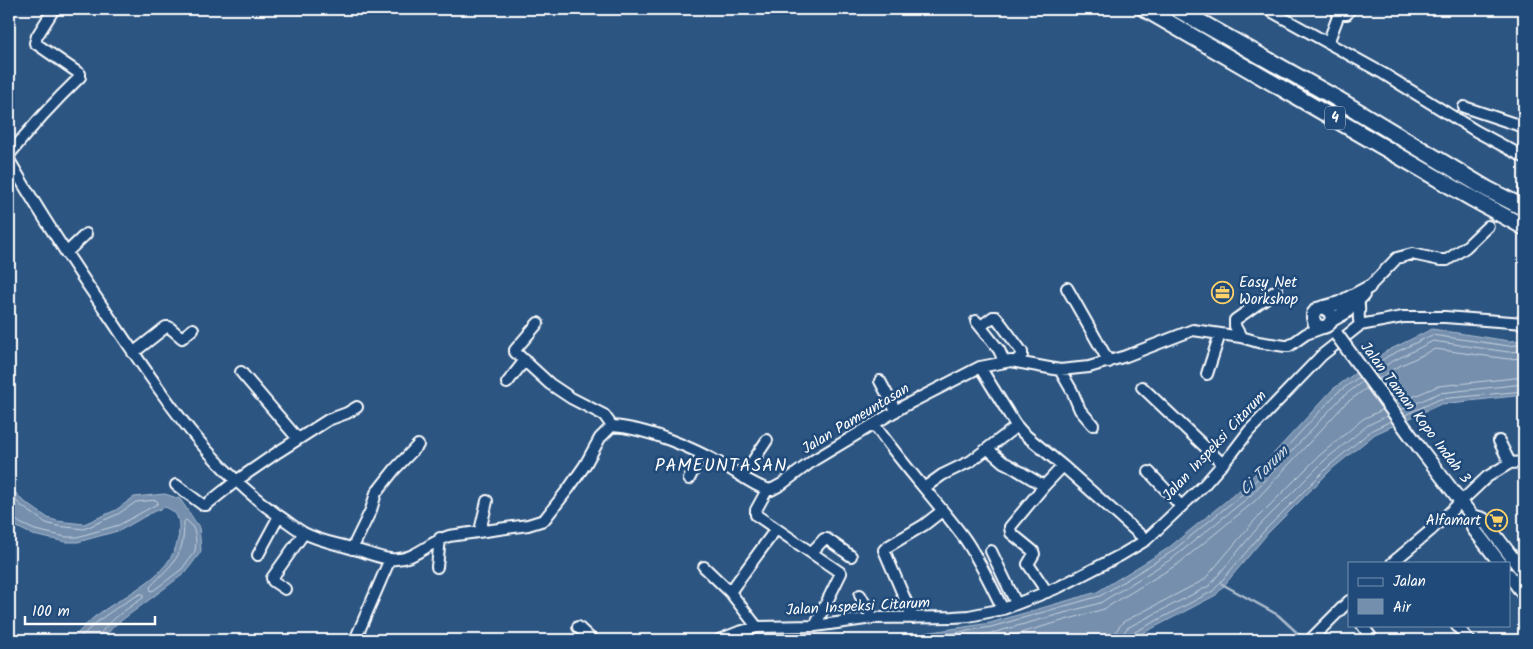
<svg xmlns="http://www.w3.org/2000/svg" width="1533" height="649" viewBox="0 0 1533 649" font-family="Kalam,sans-serif">
  <rect width="100%" height="100%" fill="#2c5582"/>
  <filter id="ink" filterUnits="userSpaceOnUse"><feTurbulence type="fractalNoise" baseFrequency=".02" numOctaves="2"/><feDisplacementMap in="SourceGraphic" scale="10" xChannelSelector="R" yChannelSelector="G"/><feConvolveMatrix kernelMatrix="1 2 1 2 8 2 1 2 1" color-interpolation-filters="sRGB"/></filter>
  <g filter="url(#ink)">
    <path fill="#748fad" stroke="#acbcce" d="M1432 329 1509 341 1524 340V395L1441 404 1375 434 1333 468 1268 533 1216 595 1136 637 1126 640H880L990 623 1097 592 1167 549 1242 488 1333 389 1385 352Z
      M9 482 14 491 22 500 48 518 57 521 84 524 116 510 134 497 165 494 180 499 199 527 201 550 200 553 185 573 114 626 102 640H71C78 633 85 625 93 618 125 593 180 575 179 527 179 516 175 511 165 507L149 514 121 530 78 542H66L33 535 17 527 9 519Z"/>
    <g fill="none" stroke-linecap="round" stroke-linejoin="round">
      <path stroke="#c7d2de" stroke-width="1" d="M1371 368 1388 356 1432 335 1509 346 1524 344
        M1374 373 1391 362 1433 341 1508 352 1524 351
        M1379 379 1395 368 1435 349 1508 359 1524 358
        M1396 404 1438 386 1524 377
        M1401 410 1439 393 1524 384
        M1405 415 1440 399 1524 391
        M9 492 19 504 46 523 57 526 84 529 118 514 136 502 156 500 158 502 157 504 119 525 77 537H66L35 530 20 523 13 517 9 516
        M186 520C196 526 197 540 195 551L182 569 154 590 151 591 150 587C173 562 184 559 184 522Z
        M78 640C95 621 118 606 140 594H143V598C131 606 100 626 98 640
        M912 640 991 627 1100 596 1170 553 1245 492 1337 393 1359 377
        M951 640 992 633 1100 603 1173 558 1250 496 1341 398 1362 382
        M996 640 1104 609 1178 564 1255 501 1346 403 1367 388
        M1114 640 1116 631 1123 622 1204 580 1255 520 1320 455 1363 419 1382 410
        M1121 640 1123 634 1127 628 1209 586 1260 525 1325 460 1368 425 1387 416
        M1128 640V636L1131 634 1213 591 1265 530 1330 465 1372 430 1391 421"/>
      <path stroke="#acbcce" stroke-width="2.5" d="M1222 584 1278 615 1305 640"/>
      <defs>
        <path id="minor" d="M1267 9 1384 74 1476 131 1524 157
          M1328 43 1339 14H1347L1350 9
          M1464 107 1524 127
          M9 155C31 127 55 101 80 77V74L35 43 37 36 54 9
          M9 160C41 215 76 269 113 322 160 392 208 466 279 516 287 521 295 528 304 533 319 541 338 544 354 549 366 552 379 558 390 559 414 562 428 542 449 536L528 525 544 520 569 488 585 465 600 438 612 426C647 428 693 448 723 465 737 472 756 488 771 490L782 484 814 460 904 406 980 367 1011 361 1060 370 1089 367 1126 356 1193 330 1241 337 1258 342 1285 346H1289L1306 334 1325 327
          M1524 192V191
          M66 253 86 234
          M1369 287 1397 258 1412 254 1440 260H1447L1466 247 1488 226
          M1067 288 1109 362
          M1356 295C1363 309 1356 312 1360 325
          M976 321 999 350 1004 361
          M538 323 515 350V352L550 384 571 398 604 415 612 426
          M981 326 993 317H996L1022 352V355L1016 361
          M1241 337 1235 326V320L1277 290
          M133 353 166 327H169L182 338 193 329
          M980 367 1015 424 1023 433 1063 466 1146 540
          M1060 370 1072 391 1080 410 1093 425
          M241 372 298 439
          M1207 374 1220 334
          M880 381 896 411
          M507 383 525 360
          M1142 387 1223 464
          M874 424C901 463 934 498 962 535 979 558 990 584 1003 609
          M1499 441 1510 463
          M988 449 1003 462 1009 465 1044 486 1063 466
          M1149 472 1181 506
          M743 476 767 440
          M689 479 702 454
          M176 485 203 505H206L236 481 278 452 328 420 347 413 357 407
          M1044 486 1010 527 1011 533 1033 551 1034 554 1028 564 1047 592
          M924 488 942 475 971 461 1017 426
          M767 490 756 510V515L841 573 815 626
          M480 531 487 501
          M352 549 371 510 376 493 395 469 418 445
          M991 551 1016 603
          M812 552 824 539H827L851 556
          M258 555 279 516
          M1392 563 1430 531 1487 477 1510 463 1524 462
          M437 567 440 538
          M704 567 730 592 757 627
          M285 589 273 581 272 578 304 533
          M730 592 776 529
          M860 595 873 618
          M913 618 884 550 887 547 924 525 942 511
          M1362 625 1373 640
          M1456 625 1469 640
          M578 627 592 640
          M355 640 390 559
          M719 640 739 632 757 627 815 626 873 618 953 617 969 616 1003 609 1029 599 1059 587 1121 555 1146 540 1204 485 1233 452 1249 431 1322 355 1360 325 1403 317H1445L1524 323
          M1310 640 1349 601"/>
        <path id="major" d="M1323 307 1329 310 1332 317C1331 326 1323 330 1315 324L1313 318V314L1317 309 1339 303 1369 287
          M1332 320 1346 312 1363 295
          M1419 447 1472 516 1483 519 1524 573
          M1472 516 1473 528 1500 563
          M1509 575 1524 595"/>
        <path id="highway" d="M1145 9 1473 199 1524 227
          M1177 9 1334 97 1487 189 1524 208"/>
      </defs>
      <use href="#minor" stroke="#fff" stroke-width="14"/>
      <use href="#major" stroke="#fff" stroke-width="16"/>
      <use href="#highway" stroke="#fff" stroke-width="19"/>
      <use href="#minor" stroke="#1f4a7a" stroke-width="10"/>
      <use href="#major" stroke="#1f4a7a" stroke-width="12"/>
      <use href="#highway" stroke="#1f4a7a" stroke-width="15"/>
      <defs>
        <path id="major-bridge" d="M1337 335 1419 447"/>
      </defs>
      <use href="#major-bridge" stroke="#fff" stroke-width="16" stroke-linecap="butt"/>
      <use href="#major-bridge" stroke="#1f4a7a" stroke-width="12"/>
    </g>
  </g>
  <defs>
    <symbol id="office-ring" viewBox="-11 -11 22 22"><circle r="9.5" fill="#1f4a7a" stroke="#ffd166" stroke-width="1.5"/><path d="M-6-3h4V-5.5h4V-3h4V5H-6ZM-1-4.5V-3h2v-1.5ZM-6 0V1H6V0Z" fill="#ffd166"/></symbol>
    <symbol id="supermarket-ring" viewBox="-11 -11 22 22"><circle r="9.5" fill="#1f4a7a" stroke="#ffd166" stroke-width="1.5"/><path d="M-6-5.5h2.5l.6 2H6L4.5 2H-2.5L-4.4-4H-6ZM-1.5 3.2a1.3 1.3 0 1 0 .1 0ZM3 3.2a1.3 1.3 0 1 0 .1 0Z" fill="#ffd166"/></symbol>
  </defs>
  <g fill-rule="evenodd">
    <use href="#office-ring" x="1210" y="280" width="25" height="25"/>
    <use href="#supermarket-ring" x="1484" y="508" width="25" height="25"/>
  </g>
  <g text-anchor="middle" dominant-baseline="central" stroke-width="5" stroke-linejoin="round" paint-order="stroke">
    <rect fill="#1f4a7a" stroke="#bcc9d7" stroke-width="1" x="1325" y="106.5" width="20" height="23" rx="4"/>
    <g font-size="14" font-weight="bold" fill="#fff">
      <text x="1335" y="118">4</text>
    </g>
    <g font-size="15" fill="#fff" stroke="#1f4a7a" text-anchor="start">
      <text x="1239" y="283">Easy Net<tspan x="1239" dy="17">Workshop</tspan></text>
      <text x="1481" y="521" text-anchor="end">Alfamart</text>
    </g>
    <g font-size="15" fill="#fff" stroke="#1f4a7a">
      <text transform="translate(1415 413) rotate(53)">Jalan Taman Kopo Indah 3</text>
      <text transform="translate(856 419) rotate(-31)">Jalan Pameuntasan</text>
      <text transform="translate(1215 446) rotate(-47)">Jalan Inspeksi Citarum</text>
      <text transform="translate(858 607) rotate(-3)">Jalan Inspeksi Citarum</text>
    </g>
    <g font-size="16" font-style="italic" fill="#d5dde6" stroke="#1f4a7a">
      <text transform="translate(1264 471) rotate(-45)">Ci Tarum</text>
    </g>
    <g font-size="18" letter-spacing="1" fill="#fff" stroke="#1f4a7a">
      <text x="721" y="466">PAMEUNTASAN</text>
    </g>
  </g>
  <rect width="1533" height="649" fill="none" stroke="#1f4a7a" stroke-width="30"/>
  <rect x="15" y="15" width="1503" height="619" fill="none" stroke="#fff" stroke-width="2" filter="url(#ink)"/>
  <rect x="1348" y="562" width="162" height="65" fill="#1f4a7a" stroke="#7992af"/>
  <rect x="1358" y="578" width="25" height="8" fill="#1f4a7a" stroke="#7992af"/>
  <text x="1393" y="586" font-size="15" fill="#ffffff">Jalan</text>
  <rect x="1358" y="599" width="25" height="15" fill="#748fad" stroke="#7992af"/>
  <text x="1393" y="612" font-size="15" fill="#ffffff">Air</text>
  <path d="M25 616v8h130v-8" fill="none" stroke="#ffffff" stroke-width="2.5"/>
  <text x="32" y="616" font-size="15" fill="#ffffff" stroke="#1f4a7a" stroke-width="4" paint-order="stroke">100 m</text>
</svg>
